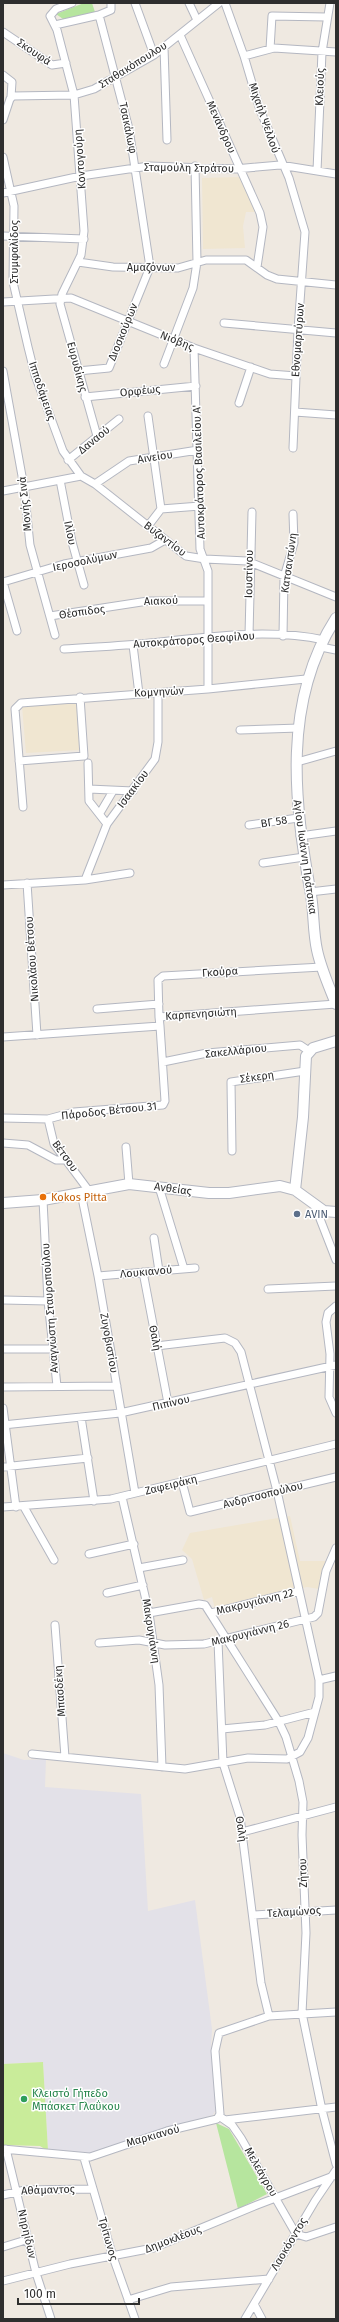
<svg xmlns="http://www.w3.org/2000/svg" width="339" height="2322" viewBox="0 0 339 2322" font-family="'Fira Sans',sans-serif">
  <rect width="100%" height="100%" fill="#efe9e1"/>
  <path fill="#e3e1e8" d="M3 1753 24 1760 46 1759 45 1787 141 1794 148 1911 195 1900 212 2029 211 2049 216 2110 213 2115 84 2155 48 2151 43 2062 3 2064Z"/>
  <path fill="#f0e6d1" d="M241 177 255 212H246L243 226 245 248 203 249 202 178Z
    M77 702 80 750 26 753 22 706Z
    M290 1516 300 1561H326L319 1589 307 1587 215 1609 212 1597 204 1600 192 1559 182 1550 190 1533Z"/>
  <path fill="#b6e59e" d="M84 3H92L95 12 63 19 56 14Z
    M216 2123 229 2129 267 2194 238 2209Z"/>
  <path fill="#c9ec9a" d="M43 2062 48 2151 40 2146 3 2145V2064Z"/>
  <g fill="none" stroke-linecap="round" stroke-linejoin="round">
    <defs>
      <path id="street" d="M72 3 56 9 50 16 57 30 74 95 84 231 81 255 62 294 60 304 97 436
        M135 3 154 55
        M189 3 197 20
        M225 3 244 56 260 110 289 178 305 232 298 330 293 448
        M55 25 99 15 111 10V3
        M3 32 52 65 66 63
        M180 35 260 213 263 227 257 267
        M164 47 167 140
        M270 49 272 16 326 17
        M244 56 274 48 336 52
        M3 75 12 82 11 97
        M3 120 10 99 13 96 74 95 94 89 154 55 219 3
        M3 157 14 206 13 282 28 347 35 375 63 451 81 476
        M317 171 322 52 330 3
        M3 193 81 176 149 166 235 169 280 165 336 174
        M3 236 84 239
        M78 262 113 267 178 268 206 260H246L267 275 277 279 336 285
        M3 302 71 298 194 348 270 374 296 376
        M224 323 336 333
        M194 348 200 549 208 571V689
        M164 364 193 288 197 262 195 166
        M3 371 24 487 30 545 55 635
        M78 371 109 368 150 267 129 129 99 15
        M85 397 196 386
        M239 403 251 367
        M295 412 336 415
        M148 416 161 509 148 526
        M68 460 119 419
        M60 480 72 542 84 585
        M95 484 129 461 198 450
        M3 491 81 476 95 484 186 556 205 559 247 561 336 597
        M161 509 200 506
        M3 582 64 564 151 548 165 540
        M3 582 17 631
        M50 616 148 601H208
        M249 635 252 512
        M283 636 284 577 294 543 293 514
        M133 645 139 694
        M321 647 336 650
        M64 649C93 647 121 646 150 643 205 637 270 628 324 640
        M240 730 299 728
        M19 761 84 756 80 697
        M297 762 336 751
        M88 763 89 801 107 824
        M89 789 133 791
        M23 807 15 709 21 703 208 689 306 679
        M100 813 113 791
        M249 825 298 818
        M300 836 336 831
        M263 863 304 857
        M85 880 107 824 155 759 158 742V693
        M27 883 37 1035
        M3 885 85 880 130 873
        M310 892 336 889
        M97 1009 159 1004
        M159 1017 158 980 163 976 322 967
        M3 1037 160 1026 159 1017 336 1004
        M163 1062 207 1053 300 1045 309 1051
        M3 1118 48 1119 74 1112 163 1105 165 1101 160 1026
        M48 1119 54 1144 89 1191
        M3 1143 28 1145 56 1160H65
        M126 1147 129 1184
        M232 1151 231 1082 305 1071
        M159 1187 184 1269
        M81 1193 98 1276 135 1493
        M43 1200 48 1301 57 1386
        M315 1206 336 1260
        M154 1238 159 1271
        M143 1272 168 1403
        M98 1276 195 1268
        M268 1289 336 1286
        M3 1300 48 1301
        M336 1306 328 1313 326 1322 330 1354 329 1397 336 1413
        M3 1349H52
        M3 1387 117 1386
        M3 1408 16 1507
        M81 1417 94 1501
        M3 1425 120 1413 336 1365
        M3 1467 88 1458
        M182 1482 190 1512 336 1477
        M122 1497 149 1613 159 1685 162 1767
        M3 1507 111 1499 336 1444
        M24 1507 54 1560
        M89 1554 134 1544
        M139 1568 183 1560
        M107 1593 143 1585
        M149 1613 199 1604 205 1605 279 1722 286 1737 299 1781 303 1802 302 1835 306 1933 302 2013 322 2110 336 2164
        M211 1613 299 1591
        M55 1625 65 1757
        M218 1641 223 1763 240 1817 261 1983 269 2016
        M99 1643 139 1640 165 1645 204 1644 314 1617 318 1613 326 1571 336 1548
        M319 1680 336 1676
        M222 1729 265 1725 315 1712
        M32 1754 185 1769 248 1758 287 1759 300 1752 308 1738 319 1697V1680L277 1491 241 1352 235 1343 225 1338 156 1346
        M242 1832 336 1807
        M253 1915 336 1910
        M219 2116 232 2125 241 2138 296 2234 306 2237 336 2227
        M225 2120 336 2107
        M3 2149 90 2157 167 2131 217 2119 220 2114 215 2051 219 2033 269 2016 336 2012
        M6 2149 36 2273 51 2319
        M84 2158 113 2257 135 2319
        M3 2195 25 2190 93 2189
        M3 2247 29 2239
        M3 2281 70 2264 153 2248 257 2205 336 2175
        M128 2300 171 2287 269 2279
        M254 2304 262 2319
        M245 2319 315 2201 336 2170"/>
      <path id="secondary" d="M336 618C282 702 294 802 311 895 314 913 313 932 317 950 321 969 329 986 336 1004
        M295 1190 303 1117 306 1056 313 1048 336 1041
        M3 1203 43 1200 129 1184 209 1193H229L280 1186 295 1190 324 1211 336 1212"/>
    </defs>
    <use href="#street" stroke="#b4b7c1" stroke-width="9"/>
    <use href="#secondary" stroke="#b4b7c1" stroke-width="12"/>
    <use href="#street" stroke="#fff" stroke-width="7"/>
    <use href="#secondary" stroke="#fff" stroke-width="10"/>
  </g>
  <circle fill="#e8710a" stroke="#fff" stroke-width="1.5" cx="43" cy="1197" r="4"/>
  <circle fill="#5c6f8a" stroke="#fff" stroke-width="1.5" cx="297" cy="1214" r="4"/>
  <circle fill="#2e9e5b" stroke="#fff" stroke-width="1.5" cx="24" cy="2099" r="4"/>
  <g text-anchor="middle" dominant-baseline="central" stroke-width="3" stroke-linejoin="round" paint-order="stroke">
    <g font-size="11" fill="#2e2e2e" stroke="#fff">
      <text transform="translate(34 52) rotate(34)">Σκουφά</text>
      <text transform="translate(133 65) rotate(-32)">Σταθακόπουλου</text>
      <text transform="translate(320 87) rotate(-88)">Κλειούς</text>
      <text transform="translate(264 118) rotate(71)">Μιχαήλ Ψελλού</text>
      <text transform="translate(221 127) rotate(66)">Μενάνδρου</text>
      <text transform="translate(128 128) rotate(78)">Τσακάλωφ</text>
      <text transform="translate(80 159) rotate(-94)">Κοντογούρη</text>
      <text transform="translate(189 168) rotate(1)">Σταμούλη Στράτου</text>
      <text transform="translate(14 252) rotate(-90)">Στυμφαλίδος</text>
      <text x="151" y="267">Αμαζόνων</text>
      <text transform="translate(123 332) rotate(-68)">Διοσκούρων</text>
      <text transform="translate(298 340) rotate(-86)">Εθνομαρτύρων</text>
      <text transform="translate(177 341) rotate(22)">Νιόβης</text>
      <text transform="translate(77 367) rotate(75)">Ευρυδίκης</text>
      <text transform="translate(42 391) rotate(71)">Ιπποδάμειας</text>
      <text transform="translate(140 391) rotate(-6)">Ορφέως</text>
      <text transform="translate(94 440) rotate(-39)">Δαναού</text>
      <text transform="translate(155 457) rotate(-9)">Αινείου</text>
      <text transform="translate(199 472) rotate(-92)">Αυτοκράτορος Βασιλείου A'</text>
      <text transform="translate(25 504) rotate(-96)">Μονής Σινά</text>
      <text transform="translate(70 533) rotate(78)">Ιλίου</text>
      <text transform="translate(165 539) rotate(37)">Βυζαντίου</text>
      <text transform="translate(85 561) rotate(-12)">Ιεροσολύμων</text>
      <text transform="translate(289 563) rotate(-82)">Κατσαντώνη</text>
      <text transform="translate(249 574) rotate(-89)">Ιουστίνου</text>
      <text transform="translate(161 601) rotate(-2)">Αιακού</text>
      <text transform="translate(82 612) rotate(-8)">Θέσπιδος</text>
      <text transform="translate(194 640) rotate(-4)">Αυτοκράτορος Θεοφίλου</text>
      <text transform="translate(159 692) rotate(-3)">Κομνηνών</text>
      <text transform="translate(133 789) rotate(-53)">Ισαακίου</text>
      <text transform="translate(274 822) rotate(-9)">ΒΓ 58</text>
      <text transform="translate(305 857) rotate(82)">Αγίου Ιωάννη Πράτσικα</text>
      <text transform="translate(32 959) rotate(-94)">Νικολάου Βέτσου</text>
      <text transform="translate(220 972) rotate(-4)">Γκούρα</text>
      <text transform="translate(201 1014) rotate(-4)">Καρπενησιώτη</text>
      <text transform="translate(236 1051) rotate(-6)">Σακελλάριου</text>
      <text transform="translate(257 1077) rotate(-8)">Σέκερη</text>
      <text transform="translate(109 1111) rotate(-6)">Πάροδος Βέτσου 31</text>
      <text transform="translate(65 1156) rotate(54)">Βέτσου</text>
      <text transform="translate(173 1189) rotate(8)">Ανθείας</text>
      <text transform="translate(146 1272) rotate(-5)">Λουκιανού</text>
      <text transform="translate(50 1308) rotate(-94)">Αναγνώστη Σταυροπούλου</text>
      <text transform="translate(155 1338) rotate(79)">Θαλή</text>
      <text transform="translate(109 1343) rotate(80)">Ζυγοβιστίου</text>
      <text transform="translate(171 1403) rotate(-13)">Πιπίνου</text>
      <text transform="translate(171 1485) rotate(-14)">Ζαφειράκη</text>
      <text transform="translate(263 1495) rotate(-14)">Ανδριτσοπούλου</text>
      <text transform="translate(255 1602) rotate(-14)">Μακρυγιάννη 22</text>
      <text transform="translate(151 1631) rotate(81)">Μακρυγιάννη</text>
      <text transform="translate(250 1633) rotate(-14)">Μακρυγιάννη 26</text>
      <text transform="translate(60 1691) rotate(-94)">Μπασδέκη</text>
      <text transform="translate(241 1829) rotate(81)">Θαλή</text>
      <text transform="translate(303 1873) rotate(-92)">Ζήτου</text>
      <text transform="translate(294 1912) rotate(-4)">Τελαμώνος</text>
      <text transform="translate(153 2136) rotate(-16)">Μαρκιανού</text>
      <text transform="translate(261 2172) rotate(60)">Μελεάγρου</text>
      <text transform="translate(48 2190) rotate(-2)">Αθάμαντος</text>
      <text transform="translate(27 2234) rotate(77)">Νηρηίδων</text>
      <text transform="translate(108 2239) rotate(74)">Τρίτωνος</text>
      <text transform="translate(173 2239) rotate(-21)">Δημοκλέους</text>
      <text transform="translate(289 2244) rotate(-59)">Λαοκόοντος</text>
    </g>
    <g font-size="11" fill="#c56008" stroke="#fff" text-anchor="start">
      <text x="51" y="1197">Kokos Pitta</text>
    </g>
    <g font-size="11" fill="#4e5e75" stroke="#fff" text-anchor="start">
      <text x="305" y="1214">AVIN</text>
    </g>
    <g font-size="11" fill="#27864d" stroke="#fff" text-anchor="start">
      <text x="32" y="2093">Κλειστό Γήπεδο<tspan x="32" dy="13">Μπάσκετ Γλαΰκου</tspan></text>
    </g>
  </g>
  <rect width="339" height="2322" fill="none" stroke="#2e2e2e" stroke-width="8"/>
  <path d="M18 2298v6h121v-6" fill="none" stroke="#2e2e2e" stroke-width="2"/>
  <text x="24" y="2298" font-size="12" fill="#2e2e2e" stroke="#ffffff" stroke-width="3" paint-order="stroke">100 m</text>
</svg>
